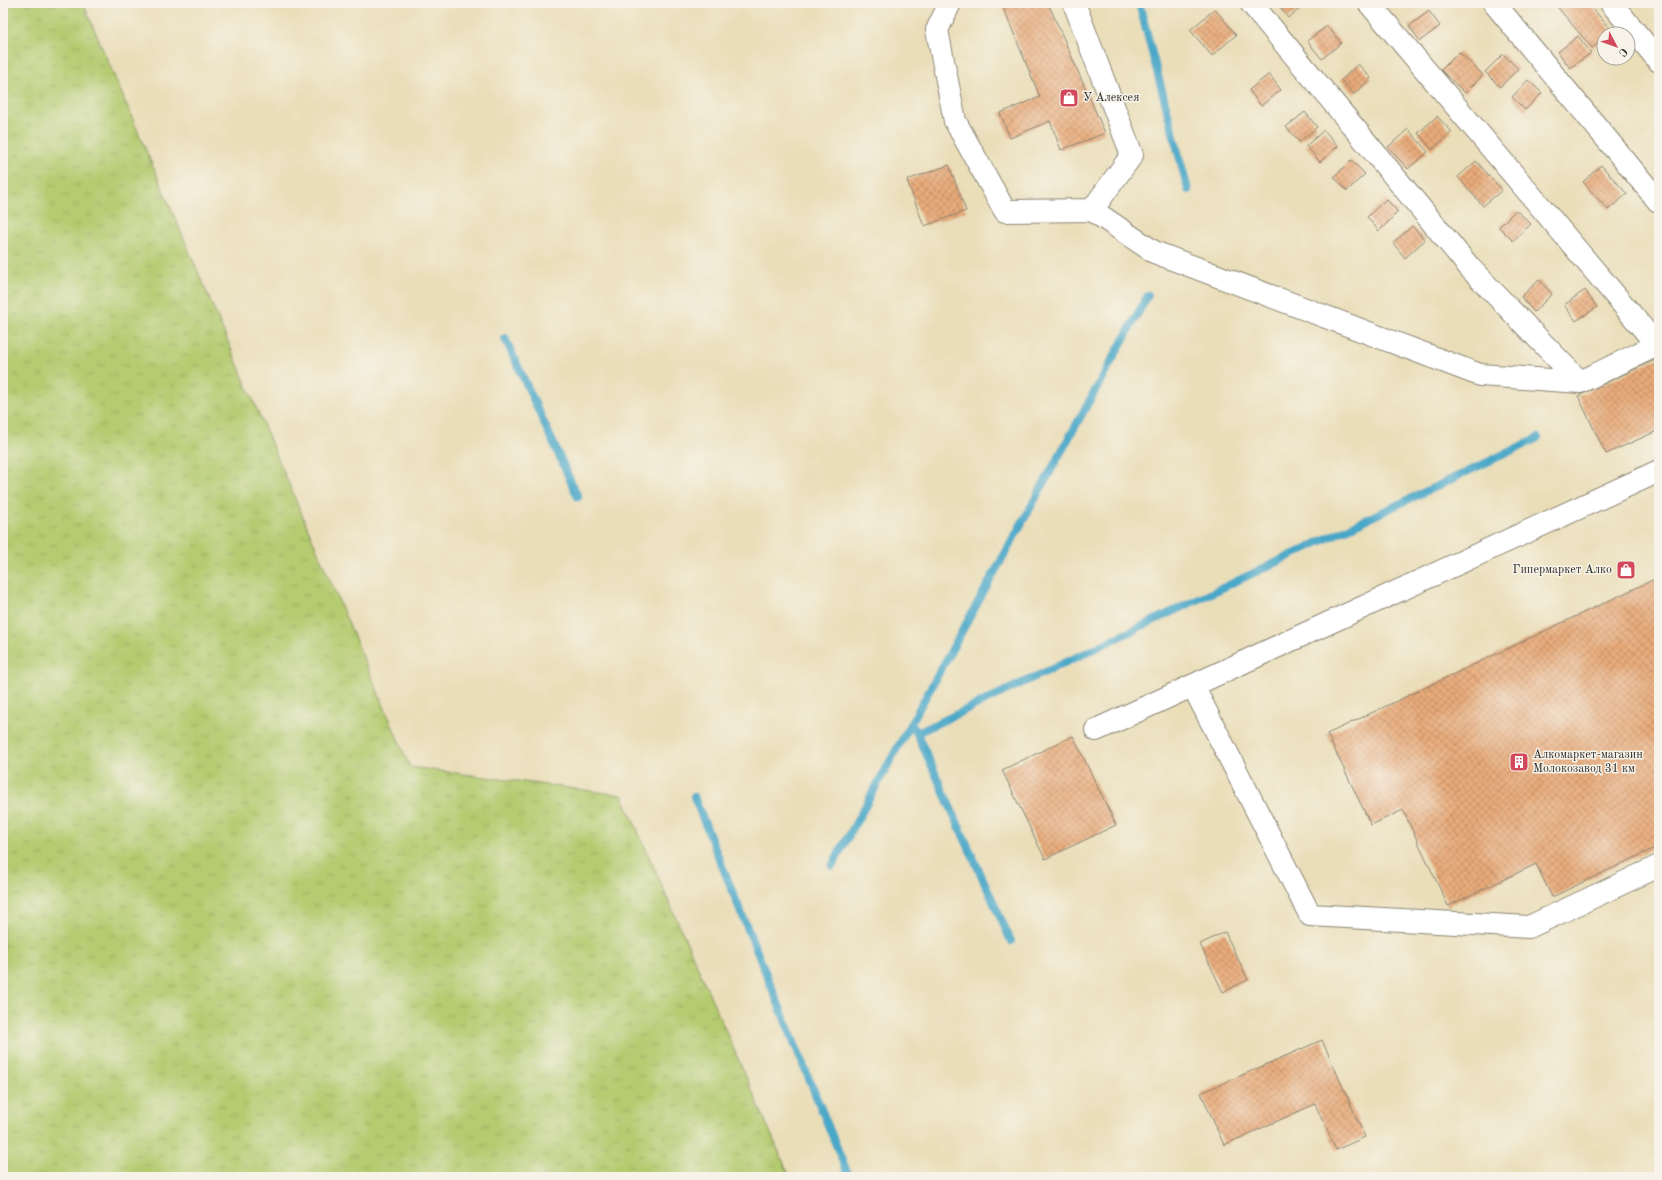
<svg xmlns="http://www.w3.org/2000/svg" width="1662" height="1180" viewBox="0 0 1662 1180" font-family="'Old Standard TT',serif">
  <defs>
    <pattern id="grass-tufts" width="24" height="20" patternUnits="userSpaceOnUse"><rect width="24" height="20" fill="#b4cb70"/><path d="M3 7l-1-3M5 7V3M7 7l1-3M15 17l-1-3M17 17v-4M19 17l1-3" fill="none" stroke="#9bae61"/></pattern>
    <pattern id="building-cross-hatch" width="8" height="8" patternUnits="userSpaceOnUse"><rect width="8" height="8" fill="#e9ab7a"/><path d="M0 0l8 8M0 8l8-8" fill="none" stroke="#bd8b64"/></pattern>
  </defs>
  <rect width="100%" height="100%" fill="#f7f3e8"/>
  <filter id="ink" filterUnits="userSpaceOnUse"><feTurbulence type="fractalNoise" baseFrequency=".025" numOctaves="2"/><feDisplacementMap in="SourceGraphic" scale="8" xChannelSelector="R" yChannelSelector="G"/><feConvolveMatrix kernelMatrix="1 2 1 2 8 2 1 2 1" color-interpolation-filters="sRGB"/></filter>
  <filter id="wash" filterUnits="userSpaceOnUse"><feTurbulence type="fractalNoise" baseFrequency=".012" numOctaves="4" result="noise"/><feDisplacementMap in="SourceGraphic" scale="16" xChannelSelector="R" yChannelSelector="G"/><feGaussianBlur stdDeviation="0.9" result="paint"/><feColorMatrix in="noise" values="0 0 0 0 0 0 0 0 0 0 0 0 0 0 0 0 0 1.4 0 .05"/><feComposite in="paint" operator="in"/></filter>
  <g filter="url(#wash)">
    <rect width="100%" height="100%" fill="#eadeb9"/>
    <path fill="url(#grass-tufts)" stroke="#707b4e" d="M3 3H83L410 767 622 795 790 1177H3Z"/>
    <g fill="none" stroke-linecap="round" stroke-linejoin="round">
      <path stroke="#49a7c8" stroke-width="8" d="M1139 3 1188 190
        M505 338 578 497
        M915 729 1011 941
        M917 733 1538 438
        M694 797 849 1177
        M832 866 1148 295"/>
    </g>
    <g id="blocks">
      <path fill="url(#building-cross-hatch)" d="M1005 3H1048L1105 133 1061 150 1050 121 1010 138 1000 113 1040 97 1002 5Z
        M1277 3H1307L1288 18Z
        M1554 3H1588L1612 31 1609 34H1604V38L1592 48Z
        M1215 9 1236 35 1212 56 1190 30Z
        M1429 11 1440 26 1420 41 1409 26Z
        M1327 26 1341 43 1322 59 1307 41Z
        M1578 36 1591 53 1570 68 1558 52Z
        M1459 52 1483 75 1465 93 1441 70Z
        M1503 54 1518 69 1500 87 1485 72Z
        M1358 64 1371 78 1354 94 1341 80Z
        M1269 74 1281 90 1261 106 1249 90Z
        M1528 80 1542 93 1525 110 1512 97Z
        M1305 112 1317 127 1299 142 1286 127Z
        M1437 116 1452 132 1432 150 1418 133Z
        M1408 129 1428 152 1408 169 1388 147Z
        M1324 130 1338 146 1320 162 1306 146Z
        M1351 160 1365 174 1347 191 1334 177Z
        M1476 161 1502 190 1483 206 1458 177Z
        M949 165 966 211 924 226 907 180Z
        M1601 165 1627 194 1608 210 1583 182Z
        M1386 199 1398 212 1379 231 1367 217Z
        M1516 210 1531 224 1513 241 1499 227Z
        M1412 226 1425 240 1405 258 1393 243Z
        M1539 280 1552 294 1534 312 1521 297Z
        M1585 290 1597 307 1576 321 1564 305Z
        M1659 358V430L1606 454 1578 396Z
        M1659 577V846L1552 897 1536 864 1448 906 1403 810 1371 825 1327 734Z
        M1073 736 1116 825 1045 859 1002 770Z
        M1225 932 1248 980 1223 992 1200 944Z
        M1322 1040 1365 1137 1336 1150 1315 1104 1224 1145 1201 1093Z"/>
    </g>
  </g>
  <g filter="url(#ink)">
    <use href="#blocks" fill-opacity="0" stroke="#8a8472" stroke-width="1"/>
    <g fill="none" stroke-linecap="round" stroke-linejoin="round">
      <defs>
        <path id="minor" d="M950 3 937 30 955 121 1005 211 1092 210 1132 155 1074 3
          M1251 3 1470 268 1580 382
          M1369 3 1657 345
          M1494 3 1659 202
          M1611 3 1659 61
          M1092 210 1154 252 1480 375 1580 382 1659 344
          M1193 686 1310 915 1529 927 1659 866
          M1096 730 1659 471"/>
      </defs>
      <use href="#minor" stroke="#8a8472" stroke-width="24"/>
      <use href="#minor" stroke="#fff" stroke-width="22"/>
    </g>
  </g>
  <defs>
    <symbol id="shop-square" viewBox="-11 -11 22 22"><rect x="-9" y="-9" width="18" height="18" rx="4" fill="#d1495b" stroke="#f7f3e8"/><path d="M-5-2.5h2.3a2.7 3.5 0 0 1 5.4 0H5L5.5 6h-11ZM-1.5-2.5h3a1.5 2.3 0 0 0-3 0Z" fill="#fff"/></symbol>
    <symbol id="building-square" viewBox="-11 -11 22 22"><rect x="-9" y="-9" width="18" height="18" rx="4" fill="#d1495b" stroke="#f7f3e8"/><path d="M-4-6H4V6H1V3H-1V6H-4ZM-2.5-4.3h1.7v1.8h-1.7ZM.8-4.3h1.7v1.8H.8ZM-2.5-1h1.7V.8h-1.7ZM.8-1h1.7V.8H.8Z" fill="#fff"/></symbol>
  </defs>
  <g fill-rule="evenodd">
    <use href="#shop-square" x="1058" y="87" width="22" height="22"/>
    <use href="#shop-square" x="1615" y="559" width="22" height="22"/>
    <use href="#building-square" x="1508" y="751" width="22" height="22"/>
  </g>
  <g text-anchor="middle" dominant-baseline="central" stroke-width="3" stroke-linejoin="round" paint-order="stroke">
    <g font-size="12" fill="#2b2b2b" stroke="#f7f3e8" text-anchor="start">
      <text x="1083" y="98">У Алексея</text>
      <text x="1612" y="570" text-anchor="end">Гипермаркет Алко</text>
      <text x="1533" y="755">Алкомаркет-магазин<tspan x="1533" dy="14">Молокозавод 31 км</tspan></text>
    </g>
  </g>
  <rect width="1662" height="1180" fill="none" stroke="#f7f3e8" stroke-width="16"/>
  <g transform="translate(1616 46) rotate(131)"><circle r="19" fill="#f7f3e8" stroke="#a5a39c"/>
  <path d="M0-3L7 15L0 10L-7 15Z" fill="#d1495b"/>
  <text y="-6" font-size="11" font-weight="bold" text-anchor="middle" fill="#2b2b2b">С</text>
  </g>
</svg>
